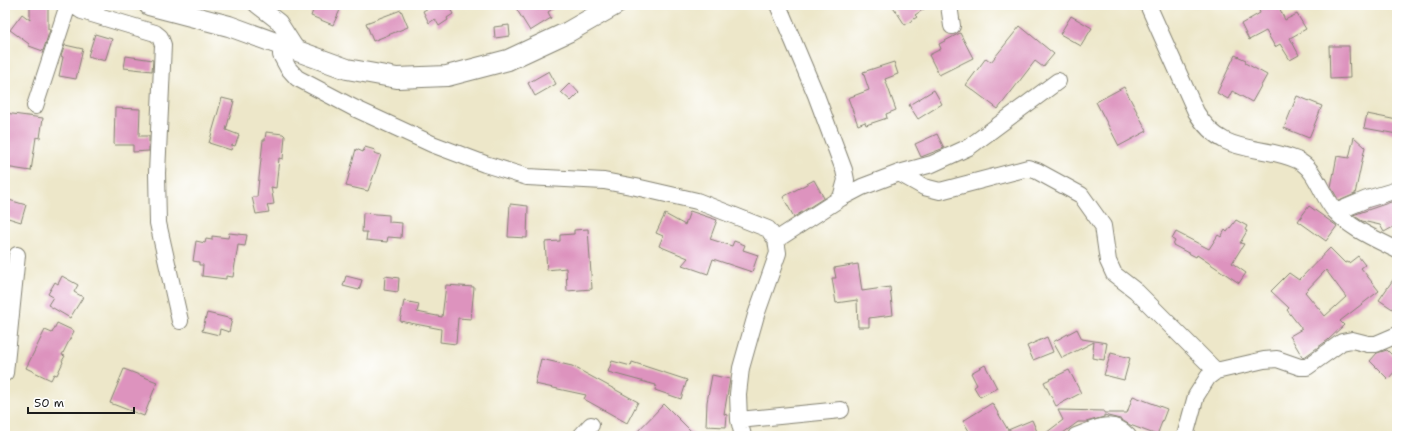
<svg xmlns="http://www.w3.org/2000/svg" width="1402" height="441" viewBox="0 0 1402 441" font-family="'Shantell Sans',sans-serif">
  <rect width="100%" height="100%" fill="#fff"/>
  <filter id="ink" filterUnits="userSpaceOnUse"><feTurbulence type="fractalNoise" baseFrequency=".025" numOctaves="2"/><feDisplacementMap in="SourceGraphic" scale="8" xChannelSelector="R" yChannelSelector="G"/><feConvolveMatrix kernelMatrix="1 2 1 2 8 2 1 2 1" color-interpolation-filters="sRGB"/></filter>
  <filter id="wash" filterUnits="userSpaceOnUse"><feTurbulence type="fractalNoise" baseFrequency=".012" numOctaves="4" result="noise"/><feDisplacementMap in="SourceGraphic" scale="16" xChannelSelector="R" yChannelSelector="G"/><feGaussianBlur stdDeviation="0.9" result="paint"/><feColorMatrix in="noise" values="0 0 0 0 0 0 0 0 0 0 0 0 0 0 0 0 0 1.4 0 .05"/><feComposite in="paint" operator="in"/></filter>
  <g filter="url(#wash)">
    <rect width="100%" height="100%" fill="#ede7c9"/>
    <g id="blocks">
      <path fill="#dd93be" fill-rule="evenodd" d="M30 5H48V29L50 30 43 51 29 46V44L10 30 22 14 30 20Z
        M315 5H329L340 10 333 25 311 16Z
        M434 5H448L453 14 447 18 448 20 439 26 435 19 429 23 423 11Z
        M514 5H558L548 12 551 18 530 31Z
        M892 5H930L915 15 917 17 905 25Z
        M1269 5H1278L1285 20 1297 14 1306 29 1290 38 1299 55 1290 60 1280 44 1275 47 1266 31 1249 40 1241 24 1260 13 1259 10Z
        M401 10 408 27 373 41 366 23Z
        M1071 16 1092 28 1081 46 1060 34Z
        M509 25 510 36 495 38 494 27Z
        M1020 26 1054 54 1043 67 1035 61 998 109 966 85 986 58 991 62Z
        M960 33 973 58 939 75 929 55 941 49 939 44Z
        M95 34 112 39 105 61 88 56Z
        M65 45 83 49 76 79 59 76 63 57 61 56Z
        M1329 46H1349L1350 78 1330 79Z
        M1235 55 1246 60 1245 63 1267 75 1252 102 1232 91 1228 99 1217 93Z
        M126 56 153 60 152 71 124 68Z
        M894 62 898 74 885 79 896 110 886 114 887 118 866 125 865 122 858 125 848 98 869 90 863 72Z
        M549 71 556 84 535 96 528 83Z
        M570 83 579 93 571 101 561 92Z
        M1124 87 1147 131 1119 146 1096 102Z
        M934 90 942 104 918 119 909 105Z
        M1297 96 1322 106 1309 138 1284 128Z
        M222 98 234 101 226 130 239 135 235 146 232 145 231 150 209 143Z
        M115 108 140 109 139 136H149V151L133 152V145H114Z
        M5 113 43 118 40 138 36 137 31 171 5 167Z
        M1367 114 1397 120V134L1364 128Z
        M266 132 283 134 285 136 283 159 279 158 276 188 271 187 274 204 267 205 269 212 256 214 252 197H257L263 140H265Z
        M937 134 944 148 921 157 915 144Z
        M1354 137 1365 147 1355 194 1339 201 1331 187 1337 156 1349 158Z
        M365 147 375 150 374 153 381 155 368 191 346 186 356 149 363 152Z
        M814 180 824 198 794 217 783 197Z
        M9 200 26 205 21 222 5 217Z
        M1397 200V225L1384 232 1380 225 1362 221 1353 215Z
        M510 204 528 206 527 238 508 237Z
        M1309 206 1337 226 1326 241 1298 221Z
        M690 211 717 220 710 239 732 246 734 241 745 245 743 250 758 255 752 272 713 259 708 274 682 265 688 258 659 246 663 236 656 233 665 214 685 225Z
        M363 213 389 215V222L402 223 401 238 388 237 387 242 366 240 367 232H362Z
        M1236 220 1247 226 1245 230 1247 231 1240 243 1244 244 1232 263 1246 273 1239 283 1197 255 1196 257 1173 245 1175 241 1172 239 1176 232 1209 249 1218 235 1221 237 1225 230 1227 232Z
        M588 229 592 289 567 291 566 268 547 270 545 242 560 241V235L574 234V230Z
        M229 233 247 235 245 246 238 245 233 277 226 276V279L202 276 203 265H199V262L193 261 196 241 205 243 206 239 212 240V236L228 238Z
        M1330 248 1345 263 1347 262 1349 263 1358 256 1365 265 1361 268 1379 291 1340 321 1344 325 1328 340 1303 358 1290 336 1302 329 1287 310 1289 308 1271 291 1289 273 1299 280ZM1326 270 1346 297 1325 316 1305 292Z
        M858 264 862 291 890 287 893 315 869 318V327H858L857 300 836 303 832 278H836L834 268Z
        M1397 274V312L1379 300Z
        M62 276 78 285 74 292 83 297 70 318 48 305 53 297 48 294 55 282 58 284Z
        M346 276 362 280 359 290 343 286Z
        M385 276 399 278 398 292 384 290Z
        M446 285 474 287 471 319 458 318 456 344 440 342 441 329 400 321 404 301 419 304 417 312 442 317Z
        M207 313 232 319 229 332 220 329 219 335 202 331Z
        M57 323 74 331 62 355 65 356 62 361 63 362 57 375 54 374 51 380 26 368 45 330 52 333Z
        M1077 329 1082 339 1107 343 1104 360 1092 358 1094 342 1062 358 1053 342Z
        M1047 337 1053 352 1033 360 1027 346Z
        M1387 350 1397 360V369L1388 379 1370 361 1377 353Z
        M1111 353 1130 358 1124 380 1104 375Z
        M541 359 572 366 638 402 627 423 584 399 586 395 535 384Z
        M612 361 631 366 632 362 687 380 681 399 655 390 656 385 608 372Z
        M985 365 997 388 980 397 974 387 977 385 971 373Z
        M124 369 157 382 144 416 110 403Z
        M1069 370 1081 393 1056 406 1044 382Z
        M712 375 730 379 724 414 727 415 726 427 706 426 707 402Z
        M1133 396 1167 409 1157 435 1130 425 1120 419 1104 415V417L1086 422H1078L1059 436H1042L1063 420 1058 410 1104 411V413H1127Z
        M992 403 1008 430 1032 420 1039 436H972L963 421Z
        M664 404 696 436H633Z"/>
    </g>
  </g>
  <g filter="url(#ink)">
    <use href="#blocks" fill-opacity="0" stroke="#848272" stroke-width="1"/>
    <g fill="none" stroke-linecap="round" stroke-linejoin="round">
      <defs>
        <path id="minor" d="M73 5 82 11 155 33 160 37 163 45 157 173 158 223 180 321
          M257 5 279 22 297 50
          M778 5 816 95 844 170 846 180 841 198
          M949 5 952 26
          M1148 5 1196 112C1223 157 1256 143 1297 160 1317 169 1321 196 1335 211 1351 229 1376 239 1397 250
          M281 45V55L288 68 297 78 354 108 432 144 485 164 527 177 604 181 636 187 697 201 768 229 776 240 778 253 756 315 741 368 738 394 739 420 743 436
          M35 106 68 5
          M899 173 924 187 940 191 1028 168 1037 171 1081 195 1103 226 1108 261 1114 274 1136 291 1216 371
          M1336 212 1367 199 1397 190
          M776 240 841 198 862 187 899 173 932 164 969 147 1058 81
          M5 373 17 255
          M739 420 841 410
          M581 436 591 425
          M1076 436C1095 429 1112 418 1128 436
          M1185 436 1196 396 1208 377 1216 371 1264 360 1277 359 1300 367H1307L1342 342 1352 340 1368 344H1376L1397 335"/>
        <path id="tertiary" d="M149 5 229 26 347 69 397 78 447 76 508 60 568 32 615 5"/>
      </defs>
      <use href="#minor" stroke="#848272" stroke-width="18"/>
      <use href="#tertiary" stroke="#848272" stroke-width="22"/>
      <use href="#minor" stroke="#fff" stroke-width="16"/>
      <use href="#tertiary" stroke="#fff" stroke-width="20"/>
    </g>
  </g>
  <rect width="1402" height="441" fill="none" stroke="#fff" stroke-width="20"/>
  <path d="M28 407v6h106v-6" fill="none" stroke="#1c1c1c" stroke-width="2"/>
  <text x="34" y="407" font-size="12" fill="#1c1c1c" stroke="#ffffff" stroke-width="3" paint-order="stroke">50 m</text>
</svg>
